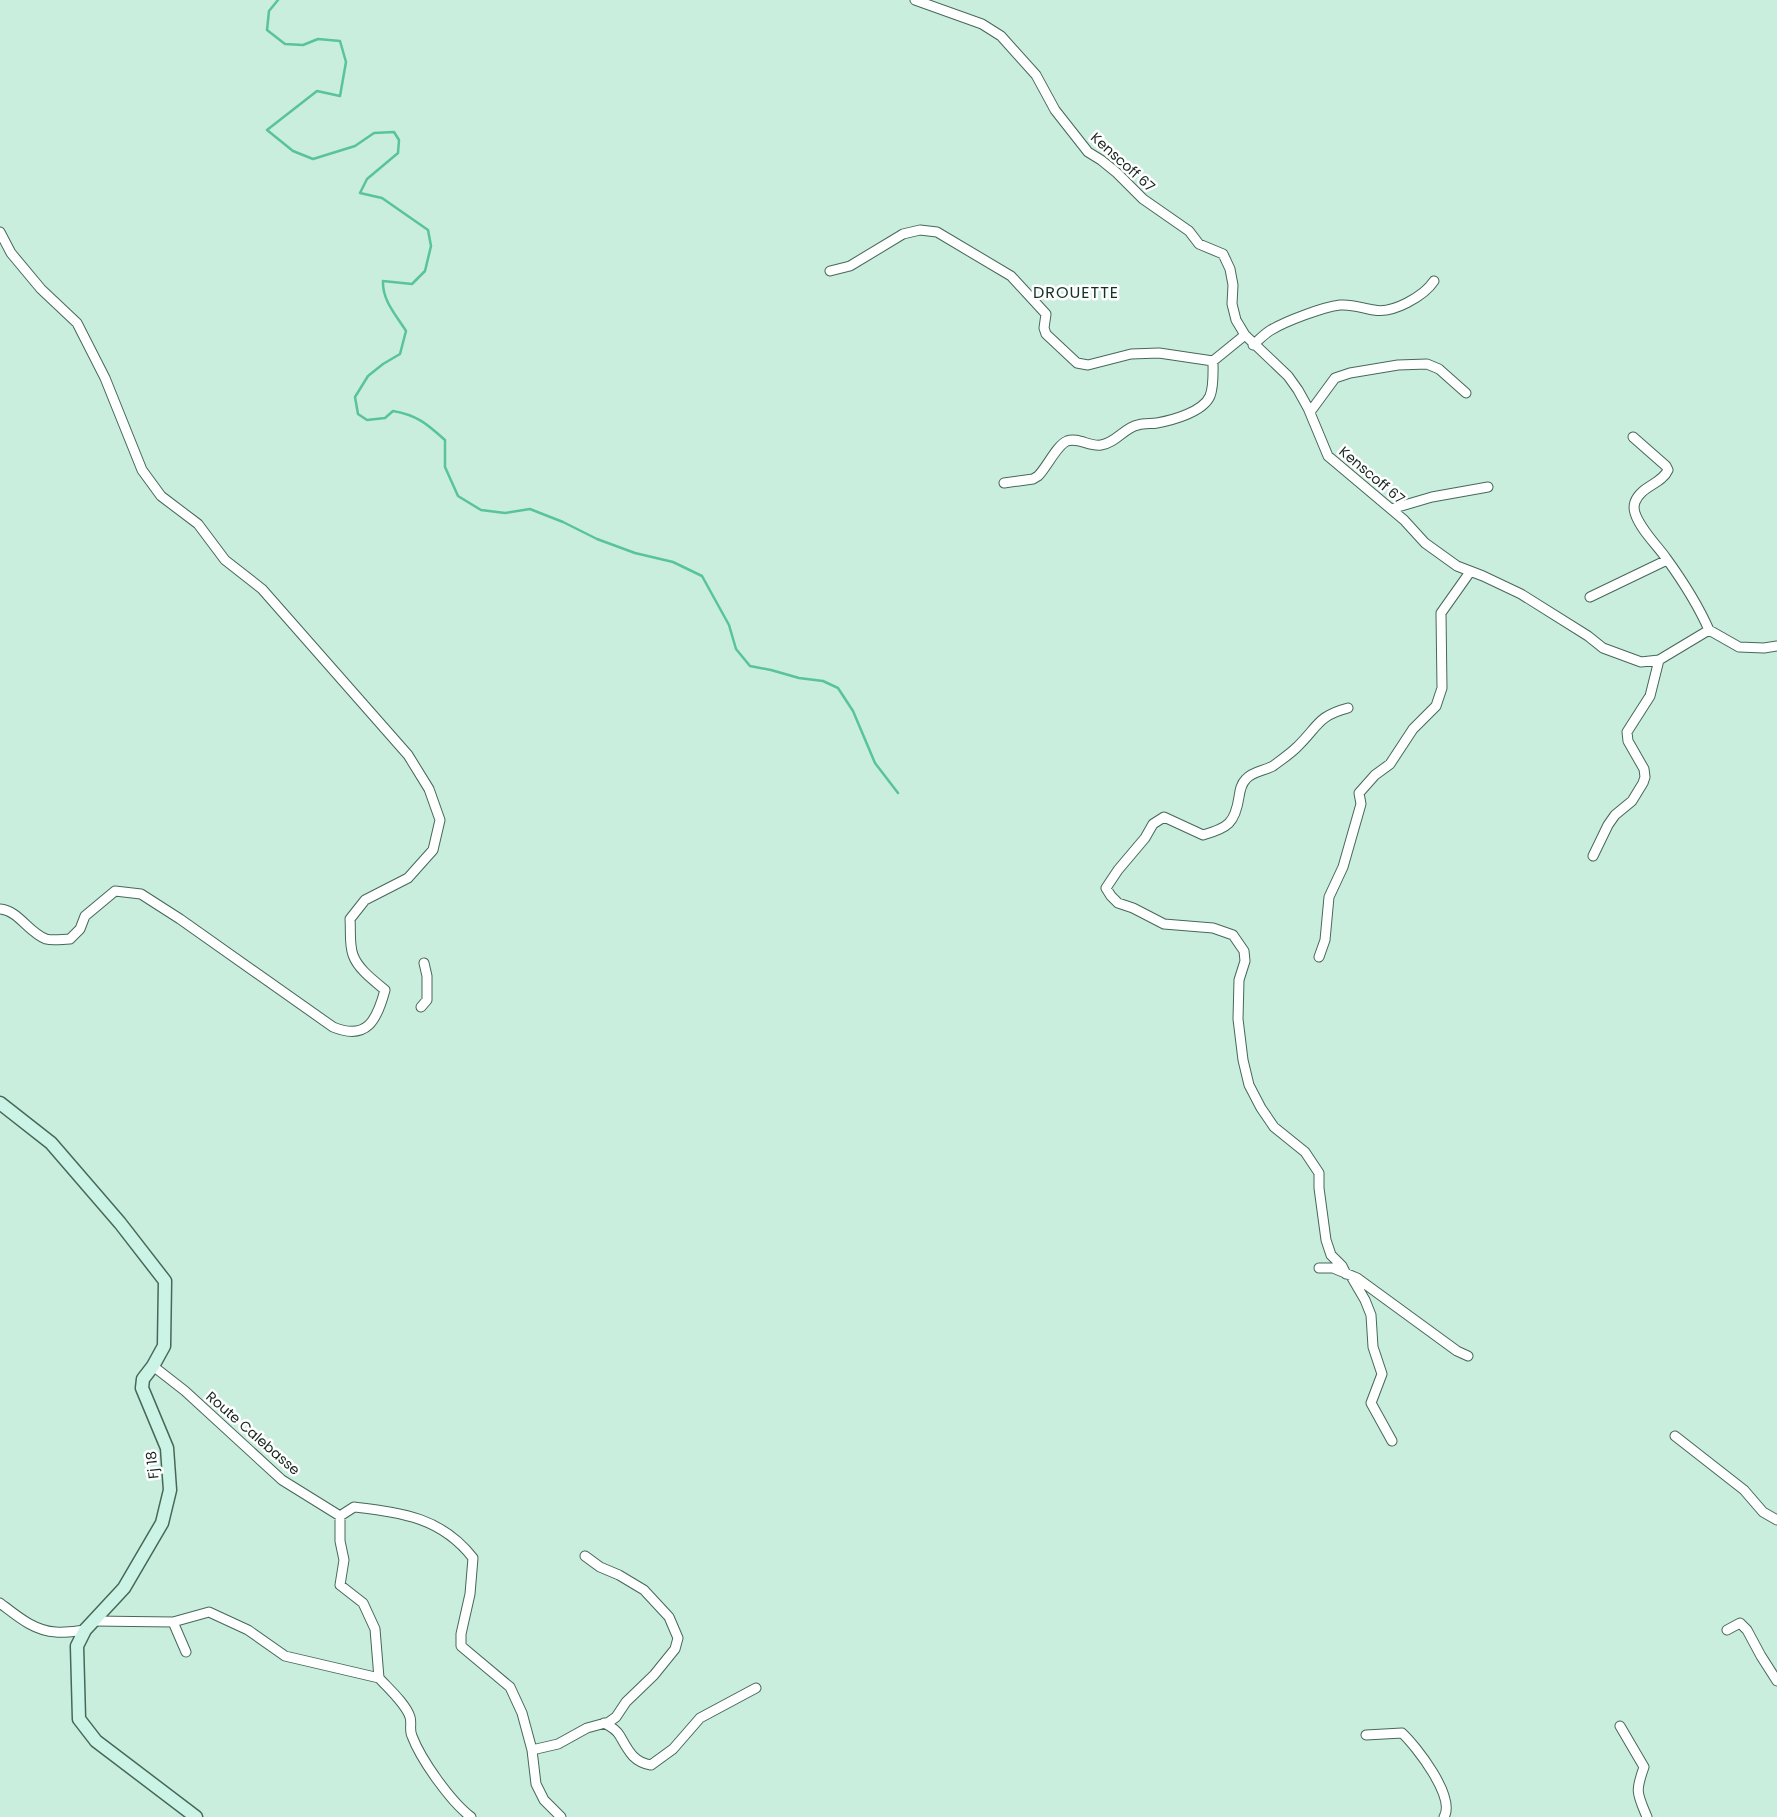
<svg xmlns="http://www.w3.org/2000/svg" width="1777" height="1817" viewBox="0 0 1777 1817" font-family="Poppins,sans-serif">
  <rect width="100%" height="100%" fill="#c9eede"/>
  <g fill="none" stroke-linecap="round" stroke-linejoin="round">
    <path stroke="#58c39c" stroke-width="2.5" d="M278 0 269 11 267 30 285 44 303 45 318 39 340 41 346 62 340 96 317 91 267 130 293 151 313 159 355 146 374 133 394 132 399 140 398 153 367 179 360 193 382 198 428 230 431 246 425 271 412 284 383 281C382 300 396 315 406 331L400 354 383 364 368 376 355 397 358 414 367 420 385 418 393 411C417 415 427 424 445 440V467L458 496 481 510 505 513 530 509 563 522 597 539 635 553 673 562 702 576 729 625 736 649 750 666 771 670 799 678 823 681 838 688 853 711 875 763 898 793"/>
    <defs>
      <path id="street" d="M915 0 982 24 1001 36 1036 75 1055 110 1088 152 1101 160 1117 173 1143 199 1189 231 1199 244 1223 254 1230 269 1233 285 1232 304 1236 320 1245 335 1288 376 1298 390 1308 408 1328 456 1404 520 1425 543 1457 566 1483 576 1521 594 1588 636 1603 648 1641 662 1659 660 1709 630 1739 647 1764 648 1777 646
        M0 232 11 253 41 289 77 323 105 378 142 470 161 496 198 524 225 560 262 589 408 755 429 789 440 820 433 850 408 878 365 900 350 919C351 930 349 944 353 955 358 969 373 980 385 990 377 1020 367 1041 333 1027L180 919 141 894 115 891 85 916 80 929 70 939C63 939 53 941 46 939 29 933 18 910 0 909
        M830 271 850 266 903 234 920 230 937 232 1011 276 1046 314 1044 328 1046 334 1077 363 1088 365 1131 354 1159 353 1213 361 1245 335
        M1253 345C1259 340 1264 334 1271 330 1286 321 1323 307 1340 305 1352 304 1362 308 1374 310 1393 314 1424 296 1434 281
        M1310 412 1335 378 1350 373 1398 365 1427 364 1439 369 1466 393
        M1633 437 1666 466 1668 470C1662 484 1641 486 1635 502 1634 505 1634 510 1635 513 1640 529 1656 544 1666 558 1682 580 1698 605 1709 630
        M1004 483 1033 479 1038 476C1047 467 1057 445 1067 441 1078 437 1090 447 1101 445 1116 443 1125 427 1138 425 1144 423 1151 424 1157 423 1173 420 1203 412 1210 396 1214 386 1213 372 1213 361
        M1391 509 1432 497 1488 487
        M1590 597 1667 560
        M1593 856 1608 825 1615 815 1632 801 1643 783 1645 777 1644 769 1628 741 1627 732 1650 696 1659 660
        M1319 957 1325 940 1329 897 1343 867 1361 804 1359 793 1375 775 1390 764 1413 729 1436 706 1442 688 1441 613 1470 572
        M421 1007 427 1000V976L424 963
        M1319 1268H1333L1357 1278 1457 1351 1468 1356
        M1346 1274 1342 1266 1331 1255 1326 1240 1319 1188V1173L1305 1152 1274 1127 1261 1108 1249 1085 1243 1060 1238 1019 1239 980 1245 961 1244 951 1233 935 1213 928 1164 924 1133 908 1118 903 1111 896 1106 888 1118 870 1145 838 1153 824 1164 817 1203 835C1228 828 1235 823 1239 797 1240 790 1241 784 1246 779 1253 771 1264 771 1273 766 1281 760 1290 754 1297 747 1318 727 1317 716 1348 708
        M1351 1276 1365 1300 1371 1315 1373 1347 1382 1374 1371 1403 1392 1441
        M153 1366 185 1391 282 1480 340 1516 354 1507C402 1513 441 1517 473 1558L470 1594 461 1634V1646L510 1687 522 1713 532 1750 536 1784 544 1800 561 1817
        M1675 1436 1744 1490 1763 1512 1777 1520
        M340 1516V1541L344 1560 340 1585 363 1603 375 1629 379 1678
        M0 1603C17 1616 34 1631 56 1632 65 1633 76 1631 85 1630
        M93 1621 173 1622 186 1652
        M173 1622 209 1612 248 1630 285 1656 379 1678
        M1727 1630 1740 1623 1747 1630 1761 1656 1777 1681
        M379 1678C388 1688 406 1704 410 1717 412 1723 409 1730 412 1736 421 1760 451 1802 471 1817
        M604 1723C610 1726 617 1730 620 1736 628 1750 633 1762 651 1765L673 1749 700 1718 756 1688
        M1620 1726 1644 1767C1635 1792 1637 1793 1647 1817
        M1366 1735 1402 1733C1416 1746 1456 1797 1444 1817
        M532 1750 558 1744 587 1728 609 1722 616 1717 626 1702 654 1675 675 1649 678 1638 669 1617 644 1590 619 1575 600 1567 585 1556"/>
      <path id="secondary" d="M0 1103 51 1143 120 1223 165 1281 164 1346 153 1366 143 1379 142 1388 167 1448 170 1490 162 1523 124 1588 85 1630 77 1646 79 1719 96 1741 196 1817"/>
    </defs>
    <use href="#street" stroke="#466859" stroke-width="11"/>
    <use href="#secondary" stroke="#466859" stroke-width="15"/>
    <use href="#street" stroke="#fff" stroke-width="9"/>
    <use href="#secondary" stroke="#ccf4e6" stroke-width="12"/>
  </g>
  <g text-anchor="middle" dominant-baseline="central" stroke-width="5" stroke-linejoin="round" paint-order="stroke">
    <g font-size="14" fill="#17251f" stroke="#fff">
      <text transform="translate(1123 162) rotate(42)">Kenscoff 67</text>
      <text transform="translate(1372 475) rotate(40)">Kenscoff 67</text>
      <text transform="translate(253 1433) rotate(41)">Route Calebasse</text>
      <text transform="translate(152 1465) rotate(-96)">Fj 18</text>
    </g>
    <g font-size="16" letter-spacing="1" fill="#123427" stroke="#fff">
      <text x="1076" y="292">DROUETTE</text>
    </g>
  </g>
</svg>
